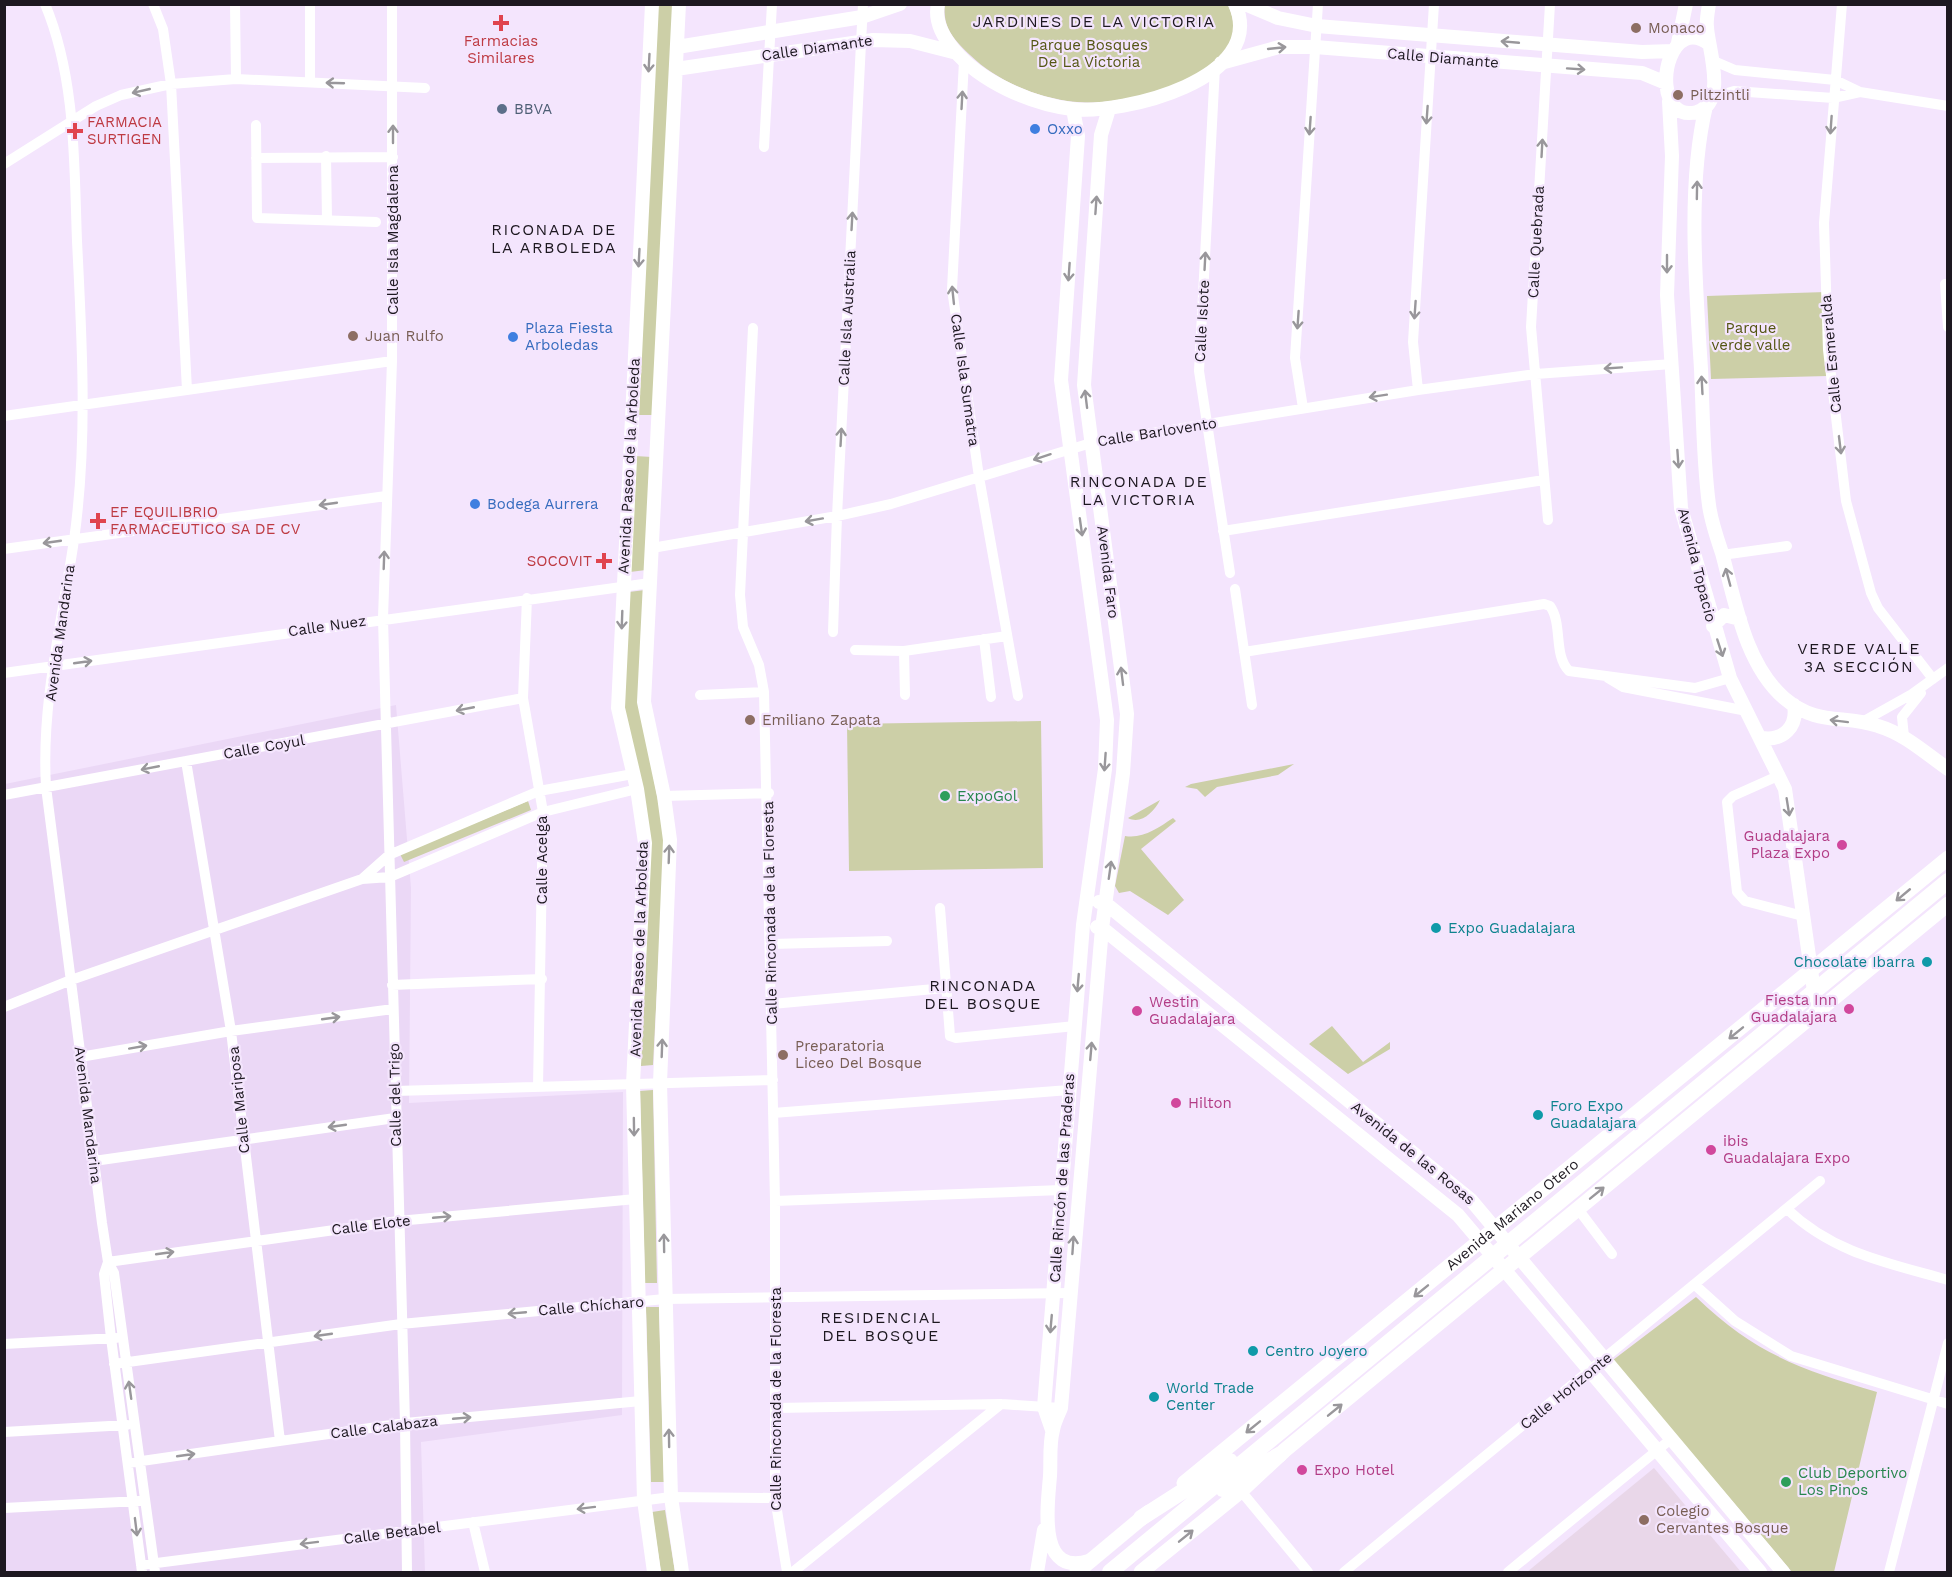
<svg xmlns="http://www.w3.org/2000/svg" width="1952" height="1577" viewBox="0 0 1952 1577" font-family="'Work Sans',sans-serif">
  <rect width="100%" height="100%" fill="#f4e5fd"/>
  <path fill="#ebd8f6" d="M396 705 411 888 409 1103 623 1092 622 1415 421 1442 425 1572H5V784Z"/>
  <path fill="#e9d7e9" d="M1654 1468 1741 1572H1527Z"/>
  <path fill="#cccfa7" d="M945 4 1228 5C1262 74 1125 107 1077 102 1038 98 998 82 970 55 954 40 942 27 945 4Z
    M657 5H673L653 415H637Z
    M1826 292 1828 376 1711 379 1707 296Z
    M635 456 652 457 646 570 630 572Z
    M645 590 639 703 665 836 653 1065 641 1066 649 829 623 705 629 592Z
    M1041 721 1043 868 849 871 847 724Z
    M1294 764 1278 775 1217 787 1205 797 1197 789 1185 787 1191 784Z
    M1160 800C1154 812 1141 825 1128 818Z
    M528 801 531 810 404 862 400 854Z
    M1173 818 1176 821 1141 849 1184 900 1168 915 1130 891 1119 893 1115 886 1125 836C1143 839 1158 828 1173 818Z
    M1332 1026 1363 1062 1390 1042V1049L1348 1074 1309 1044Z
    M653 1090 657 1283H645L640 1091Z
    M1696 1297C1755 1354 1800 1369 1877 1392L1834 1572H1792L1613 1360Z
    M646 1307H659L664 1482H651Z
    M665 1510 675 1572H661L652 1512Z"/>
  <g fill="none" stroke-linecap="round" stroke-linejoin="round">
    <path stroke="#fff" stroke-width="10" d="M45 4C76 78 74 162 77 241 82 341 88 441 74 540 62 622 41 703 46 787L102 1223 108 1262 114 1273 155 1572
      M153 4 163 29 171 84 187 390
      M235 4 236 79
      M310 4V82
      M392 4V361L383 618 405 1423 407 1572
      M1842 4 1824 223 1828 350 1846 501 1871 593 1878 608 1933 679
      M964 61 952 289 979 477 1018 696
      M1714 61 1735 70 1835 80 1860 92 1948 106
      M1215 67 1199 371 1230 573
      M1710 98 1734 91 1833 98 1860 92
      M256 125 257 218 376 222
      M764 147 772 4
      M326 156 327 220
      M256 158 393 157
      M4 164 96 106 121 95 171 84 236 79 425 88
      M1945 284 1948 327
      M753 328 740 595 743 627 759 665 764 692 775 1201V1498L787 1572
      M1418 390 1413 342 1434 4
      M1303 408 1295 358 1318 4
      M4 416 392 361
      M1548 520 1531 327 1550 4
      M1223 531 1544 480
      M652 548 837 516 891 504 1091 443 1418 390 1536 374 1672 364
      M4 549 386 496
      M1722 555 1787 546
      M1235 589 1252 705
      M527 598 523 698 543 812 538 1087
      M833 632 837 516 863 4
      M984 639 991 697
      M855 650 904 651 1007 636
      M904 651 905 695
      M1244 652 1544 604 1550 606C1563 624 1553 655 1569 671L1695 688 1730 678
      M4 673 650 583
      M1608 678 1623 687 1747 711
      M700 695 764 692
      M1862 722 1912 694 1948 668
      M1904 737 1902 717 1921 693
      M186 761 231 1031 280 1441
      M1780 775 1733 796 1727 802 1737 892 1745 901 1803 916
      M4 795 523 698
      M664 796 769 793
      M362 879 389 855 539 791 633 774
      M940 908 950 1036 956 1038 1075 1026
      M771 944 887 941
      M392 985 542 979
      M772 1004 945 988
      M4 1007 71 980 362 879 390 877 543 812 637 789
      M80 1057 231 1031 393 1009
      M395 1091 773 1080
      M773 1113 1069 1090
      M94 1161 395 1118
      M775 1201 1061 1190
      M1578 1209 1612 1254
      M1787 1209C1833 1253 1888 1263 1948 1280
      M108 1262 398 1221 636 1199
      M108 1262 104 1274 111 1338 142 1572
      M1695 1285 1735 1321 1791 1356 1948 1404
      M4 1344 116 1338
      M114 1364 401 1324 665 1299 1070 1293
      M776 1408 1001 1404 1061 1408
      M4 1432 127 1425
      M128 1463 405 1423 641 1401
      M1241 1491 1308 1572
      M4 1508 139 1501
      M473 1522 485 1572
      M141 1565 671 1497 775 1498
      M793 1572 1001 1404
      M1344 1572 1820 1181
      M1508 1572 1671 1439
      M1889 1572 1948 1343"/>
    <path stroke="#fff" stroke-width="14" d="M652 4 618 708 637 789 645 843 633 1084 644 1500 654 1572
      M679 4 644 702 664 796 670 840 660 1083 671 1497 682 1572
      M938 4C934 21 944 38 954 50 981 82 1031 104 1072 109 1122 115 1269 79 1235 4
      M1245 4 1278 18 1317 26 1642 52 1673 51
      M1709 4C1708 12 1706 20 1707 27 1708 48 1728 102 1697 112 1689 114 1682 114 1676 108 1653 86 1673 16 1709 44
      M1678 43 1686 4
      M677 47 862 17 900 4
      M1221 63 1279 47H1315L1642 73 1666 83
      M676 69 873 40 910 41 957 53
      M1669 101 1672 156 1667 295 1681 508 1730 678 1785 789 1817 1012
      M1706 106C1687 185 1696 288 1701 369 1703 414 1703 460 1709 505 1711 521 1717 538 1722 553 1735 601 1745 664 1784 698 1818 727 1843 714 1878 726 1905 734 1925 753 1948 769
      M1713 626 1724 615 1740 619
      M1762 738C1783 741 1798 727 1794 705
      M1099 902 1105 903 1471 1200 1783 1572
      M1097 927 1102 928 1458 1215 1760 1572
      M1052 1430 1044 1407 1083 925 1105 769 1107 720 1061 380 1078 136 1073 109
      M1089 1561C1036 1577 1048 1503 1050 1476 1051 1461 1049 1444 1053 1430 1054 1423 1058 1415 1061 1408L1102 928 1123 773 1127 714 1084 385 1101 135 1109 109
      M1037 1572 1044 1530"/>
    <g stroke="#fff" stroke-width="15">
      <path id="s1" d="M1184 1483 1948 858"/>
      <path d="M1077 1572 1149 1512"/>
      <path d="M1141 1572 1241 1491 1285 1450 1948 904"/>
    </g>
    <path stroke="#fff" stroke-width="16" d="M1223 1489 1279 1455
      M1141 1518 1230 1461
      M1110 1572 1948 881"/>
  </g>
  <defs><path id="oneway-shaft" d="M-6 0H5M1.5-3L5.5 0L1.5 3" fill="none" stroke-width="1.6" stroke-linecap="round" stroke-linejoin="round" transform="scale(1.5)"/></defs>
  <g stroke="#99979b">
    <use href="#oneway-shaft" transform="translate(1510 42) rotate(-175)"/>
    <use href="#oneway-shaft" transform="translate(1277 48) rotate(-6)"/>
    <use href="#oneway-shaft" transform="translate(649 63) rotate(93)"/>
    <use href="#oneway-shaft" transform="translate(1576 69) rotate(4)"/>
    <use href="#oneway-shaft" transform="translate(335 83) rotate(-178)"/>
    <use href="#oneway-shaft" transform="translate(141 91) rotate(167)"/>
    <use href="#oneway-shaft" transform="translate(962 100) rotate(-87)"/>
    <use href="#oneway-shaft" transform="translate(1427 115) rotate(94)"/>
    <use href="#oneway-shaft" transform="translate(1831 125) rotate(94)"/>
    <use href="#oneway-shaft" transform="translate(1310 126) rotate(94)"/>
    <use href="#oneway-shaft" transform="translate(393 134) rotate(-90)"/>
    <use href="#oneway-shaft" transform="translate(1542 148) rotate(-87)"/>
    <use href="#oneway-shaft" transform="translate(1697 190) rotate(-89)"/>
    <use href="#oneway-shaft" transform="translate(1096 205) rotate(-86)"/>
    <use href="#oneway-shaft" transform="translate(852 221) rotate(-87)"/>
    <use href="#oneway-shaft" transform="translate(639 258) rotate(93)"/>
    <use href="#oneway-shaft" transform="translate(1205 261) rotate(-87)"/>
    <use href="#oneway-shaft" transform="translate(1667 264) rotate(90)"/>
    <use href="#oneway-shaft" transform="translate(1069 272) rotate(94)"/>
    <use href="#oneway-shaft" transform="translate(953 295) rotate(-96)"/>
    <use href="#oneway-shaft" transform="translate(1415 310) rotate(94)"/>
    <use href="#oneway-shaft" transform="translate(1298 320) rotate(94)"/>
    <use href="#oneway-shaft" transform="translate(1613 368) rotate(176)"/>
    <use href="#oneway-shaft" transform="translate(1702 385) rotate(-93)"/>
    <use href="#oneway-shaft" transform="translate(1378 396) rotate(171)"/>
    <use href="#oneway-shaft" transform="translate(1086 399) rotate(-97)"/>
    <use href="#oneway-shaft" transform="translate(841 437) rotate(-87)"/>
    <use href="#oneway-shaft" transform="translate(1840 445) rotate(83)"/>
    <use href="#oneway-shaft" transform="translate(1042 457) rotate(162)"/>
    <use href="#oneway-shaft" transform="translate(1678 459) rotate(86)"/>
    <use href="#oneway-shaft" transform="translate(328 504) rotate(172)"/>
    <use href="#oneway-shaft" transform="translate(814 520) rotate(170)"/>
    <use href="#oneway-shaft" transform="translate(1081 527) rotate(82)"/>
    <use href="#oneway-shaft" transform="translate(52 542) rotate(172)"/>
    <use href="#oneway-shaft" transform="translate(384 560) rotate(-88)"/>
    <use href="#oneway-shaft" transform="translate(1728 577) rotate(-105)"/>
    <use href="#oneway-shaft" transform="translate(622 620) rotate(92)"/>
    <use href="#oneway-shaft" transform="translate(1720 648) rotate(72)"/>
    <use href="#oneway-shaft" transform="translate(83 662) rotate(-8)"/>
    <use href="#oneway-shaft" transform="translate(1122 676) rotate(-97)"/>
    <use href="#oneway-shaft" transform="translate(465 709) rotate(169)"/>
    <use href="#oneway-shaft" transform="translate(1839 721) rotate(-173)"/>
    <use href="#oneway-shaft" transform="translate(1105 762) rotate(94)"/>
    <use href="#oneway-shaft" transform="translate(150 768) rotate(169)"/>
    <use href="#oneway-shaft" transform="translate(1788 807) rotate(81)"/>
    <use href="#oneway-shaft" transform="translate(669 854) rotate(-88)"/>
    <use href="#oneway-shaft" transform="translate(1110 870) rotate(-82)"/>
    <use href="#oneway-shaft" transform="translate(1903 895) rotate(140)"/>
    <use href="#oneway-shaft" transform="translate(1078 983) rotate(95)"/>
    <use href="#oneway-shaft" transform="translate(331 1018) rotate(-8)"/>
    <use href="#oneway-shaft" transform="translate(1736 1033) rotate(141)"/>
    <use href="#oneway-shaft" transform="translate(138 1047) rotate(-10)"/>
    <use href="#oneway-shaft" transform="translate(662 1048) rotate(-88)"/>
    <use href="#oneway-shaft" transform="translate(1091 1051) rotate(-85)"/>
    <use href="#oneway-shaft" transform="translate(337 1126) rotate(172)"/>
    <use href="#oneway-shaft" transform="translate(634 1127) rotate(89)"/>
    <use href="#oneway-shaft" transform="translate(1597 1193) rotate(-39)"/>
    <use href="#oneway-shaft" transform="translate(442 1217) rotate(-5)"/>
    <use href="#oneway-shaft" transform="translate(664 1243) rotate(-91)"/>
    <use href="#oneway-shaft" transform="translate(1073 1245) rotate(-86)"/>
    <use href="#oneway-shaft" transform="translate(165 1253) rotate(-8)"/>
    <use href="#oneway-shaft" transform="translate(1421 1291) rotate(141)"/>
    <use href="#oneway-shaft" transform="translate(517 1313) rotate(175)"/>
    <use href="#oneway-shaft" transform="translate(1051 1324) rotate(95)"/>
    <use href="#oneway-shaft" transform="translate(323 1335) rotate(172)"/>
    <use href="#oneway-shaft" transform="translate(130 1390) rotate(-98)"/>
    <use href="#oneway-shaft" transform="translate(1335 1410) rotate(-39)"/>
    <use href="#oneway-shaft" transform="translate(462 1418) rotate(-5)"/>
    <use href="#oneway-shaft" transform="translate(1253 1427) rotate(141)"/>
    <use href="#oneway-shaft" transform="translate(669 1438) rotate(-91)"/>
    <use href="#oneway-shaft" transform="translate(186 1455) rotate(-8)"/>
    <use href="#oneway-shaft" transform="translate(586 1508) rotate(173)"/>
    <use href="#oneway-shaft" transform="translate(136 1527) rotate(83)"/>
    <use href="#oneway-shaft" transform="translate(1186 1536) rotate(-39)"/>
    <use href="#oneway-shaft" transform="translate(309 1543) rotate(173)"/>
  </g>
  <g fill="#e0444e" stroke="#f4e5fd" stroke-width="2">
    <path d="M498 14h6v6h6v6h-6v6h-6v-6h-6v-6h6z"/>
    <path d="M72 122h6v6h6v6h-6v6h-6v-6h-6v-6h6z"/>
    <path d="M95 512h6v6h6v6h-6v6h-6v-6h-6v-6h6z"/>
    <path d="M601 552h6v6h6v6h-6v6h-6v-6h-6v-6h6z"/>
  </g>
  <g fill="#8d6e63" stroke="#f4e5fd" stroke-width="2">
    <circle cx="1636" cy="28" r="6"/>
    <circle cx="1678" cy="95" r="6"/>
    <circle cx="353" cy="336" r="6"/>
    <circle cx="750" cy="720" r="6"/>
    <circle cx="783" cy="1055" r="6"/>
    <circle cx="1644" cy="1520" r="6"/>
  </g>
  <circle fill="#5c6f8a" stroke="#f4e5fd" stroke-width="2" cx="502" cy="109" r="6"/>
  <g fill="#3f7fe0" stroke="#f4e5fd" stroke-width="2">
    <circle cx="1035" cy="129" r="6"/>
    <circle cx="513" cy="337" r="6"/>
    <circle cx="475" cy="504" r="6"/>
  </g>
  <g fill="#2e9e5b" stroke="#f4e5fd" stroke-width="2">
    <circle cx="945" cy="796" r="6"/>
    <circle cx="1786" cy="1482" r="6"/>
  </g>
  <g fill="#d1479c" stroke="#f4e5fd" stroke-width="2">
    <circle cx="1842" cy="845" r="6"/>
    <circle cx="1849" cy="1009" r="6"/>
    <circle cx="1137" cy="1011" r="6"/>
    <circle cx="1176" cy="1103" r="6"/>
    <circle cx="1711" cy="1150" r="6"/>
    <circle cx="1302" cy="1470" r="6"/>
  </g>
  <g fill="#0f9aa8" stroke="#f4e5fd" stroke-width="2">
    <circle cx="1436" cy="928" r="6"/>
    <circle cx="1927" cy="962" r="6"/>
    <circle cx="1538" cy="1115" r="6"/>
    <circle cx="1253" cy="1351" r="6"/>
    <circle cx="1154" cy="1397" r="6"/>
  </g>
  <g text-anchor="middle" dominant-baseline="central" stroke-width="4.5" stroke-linejoin="round" paint-order="stroke">
    <g font-size="15" fill="#785e54" stroke="#f4e5fd" text-anchor="start">
      <text x="1648" y="28">Monaco</text>
      <text x="1690" y="95">Piltzintli</text>
      <text x="365" y="336">Juan Rulfo</text>
      <text x="762" y="720">Emiliano Zapata</text>
      <text x="795" y="1046">Preparatoria<tspan x="795" dy="17">Liceo Del Bosque</tspan></text>
      <text x="1656" y="1511">Colegio<tspan x="1656" dy="17">Cervantes Bosque</tspan></text>
    </g>
    <g font-size="15" fill="#be3a42" stroke="#f4e5fd" text-anchor="start">
      <text x="501" y="41" text-anchor="middle">Farmacias<tspan x="501" dy="17">Similares</tspan></text>
      <text x="87" y="122">FARMACIA<tspan x="87" dy="17">SURTIGEN</tspan></text>
      <text x="110" y="512">EF EQUILIBRIO<tspan x="110" dy="17">FARMACEUTICO SA DE CV</tspan></text>
      <text x="592" y="561" text-anchor="end">SOCOVIT</text>
    </g>
    <g font-size="15" fill="#545613" stroke="#f4e5fd">
      <text x="1089" y="45">Parque Bosques<tspan x="1089" dy="17">De La Victoria</tspan></text>
      <text x="1751" y="328">Parque<tspan x="1751" dy="17">verde valle</tspan></text>
    </g>
    <g font-size="15" fill="#1d1820" stroke="#f4e5fd">
      <text transform="translate(817 48) rotate(-8)">Calle Diamante</text>
      <text transform="translate(1443 58) rotate(5)">Calle Diamante</text>
      <text transform="translate(393 240) rotate(-90)">Calle Isla Magdalena</text>
      <text transform="translate(1536 242) rotate(-87)">Calle Quebrada</text>
      <text transform="translate(847 318) rotate(-87)">Calle Isla Australia</text>
      <text transform="translate(1202 321) rotate(-87)">Calle Islote</text>
      <text transform="translate(1831 354) rotate(-95)">Calle Esmeralda</text>
      <text transform="translate(965 380) rotate(82)">Calle Isla Sumatra</text>
      <text transform="translate(1157 432) rotate(-9)">Calle Barlovento</text>
      <text transform="translate(629 466) rotate(-87)">Avenida Paseo de la Arboleda</text>
      <text transform="translate(1697 565) rotate(76)">Avenida Topacio</text>
      <text transform="translate(1108 572) rotate(83)">Avenida Faro</text>
      <text transform="translate(327 626) rotate(-8)">Calle Nuez</text>
      <text transform="translate(60 633) rotate(-82)">Avenida Mandarina</text>
      <text transform="translate(264 747) rotate(-10)">Calle Coyul</text>
      <text transform="translate(542 860) rotate(-90)">Calle Acelga</text>
      <text transform="translate(770 913) rotate(-91)">Calle Rinconada de la Floresta</text>
      <text transform="translate(639 949) rotate(-88)">Avenida Paseo de la Arboleda</text>
      <text transform="translate(395 1095) rotate(-91)">Calle del Trigo</text>
      <text transform="translate(239 1100) rotate(-96)">Calle Mariposa</text>
      <text transform="translate(88 1115) rotate(83)">Avenida Mandarina</text>
      <text transform="translate(1413 1153) rotate(39)">Avenida de las Rosas</text>
      <text transform="translate(1062 1178) rotate(-86)">Calle Rincón de las Praderas</text>
      <text stroke="none"><textPath href="#s1" startOffset="424">Avenida Mariano Otero</textPath></text>
      <text transform="translate(371 1225) rotate(-7)">Calle Elote</text>
      <text transform="translate(591 1306) rotate(-5)">Calle Chícharo</text>
      <text transform="translate(1566 1391) rotate(-39)">Calle Horizonte</text>
      <text transform="translate(776 1399) rotate(-90)">Calle Rinconada de la Floresta</text>
      <text transform="translate(384 1427) rotate(-7)">Calle Calabaza</text>
      <text transform="translate(392 1533) rotate(-7)">Calle Betabel</text>
    </g>
    <g font-size="15" fill="#4e5e75" stroke="#f4e5fd" text-anchor="start">
      <text x="514" y="109">BBVA</text>
    </g>
    <g font-size="15" fill="#366cbe" stroke="#f4e5fd" text-anchor="start">
      <text x="1047" y="129">Oxxo</text>
      <text x="525" y="328">Plaza Fiesta<tspan x="525" dy="17">Arboledas</tspan></text>
      <text x="487" y="504">Bodega Aurrera</text>
    </g>
    <g font-size="15" fill="#27864d" stroke="#f4e5fd" text-anchor="start">
      <text x="957" y="796">ExpoGol</text>
      <text x="1798" y="1473">Club Deportivo<tspan x="1798" dy="17">Los Pinos</tspan></text>
    </g>
    <g font-size="15" fill="#b23c85" stroke="#f4e5fd" text-anchor="start">
      <text x="1830" y="836" text-anchor="end">Guadalajara<tspan x="1830" dy="17">Plaza Expo</tspan></text>
      <text x="1837" y="1000" text-anchor="end">Fiesta Inn<tspan x="1837" dy="17">Guadalajara</tspan></text>
      <text x="1149" y="1002">Westin<tspan x="1149" dy="17">Guadalajara</tspan></text>
      <text x="1188" y="1103">Hilton</text>
      <text x="1723" y="1141">ibis<tspan x="1723" dy="17">Guadalajara Expo</tspan></text>
      <text x="1314" y="1470">Expo Hotel</text>
    </g>
    <g font-size="15" fill="#0d838f" stroke="#f4e5fd" text-anchor="start">
      <text x="1448" y="928">Expo Guadalajara</text>
      <text x="1915" y="962" text-anchor="end">Chocolate Ibarra</text>
      <text x="1550" y="1106">Foro Expo<tspan x="1550" dy="17">Guadalajara</tspan></text>
      <text x="1265" y="1351">Centro Joyero</text>
      <text x="1166" y="1388">World Trade<tspan x="1166" dy="17">Center</tspan></text>
    </g>
    <g font-size="16" letter-spacing="1.5" fill="#1d1820" stroke="#f4e5fd">
      <text x="1094" y="21">JARDINES DE LA VICTORIA</text>
      <text x="554" y="229">RICONADA DE<tspan x="554" dy="18">LA ARBOLEDA</tspan></text>
      <text x="1139" y="481">RINCONADA DE<tspan x="1139" dy="18">LA VICTORIA</tspan></text>
      <text x="1859" y="648">VERDE VALLE<tspan x="1859" dy="18">3A SECCIÓN</tspan></text>
      <text x="983" y="985">RINCONADA<tspan x="983" dy="18">DEL BOSQUE</tspan></text>
      <text x="881" y="1317">RESIDENCIAL<tspan x="881" dy="18">DEL BOSQUE</tspan></text>
    </g>
  </g>
  <rect width="1952" height="1577" fill="none" stroke="#1d1820" stroke-width="12"/>
</svg>
